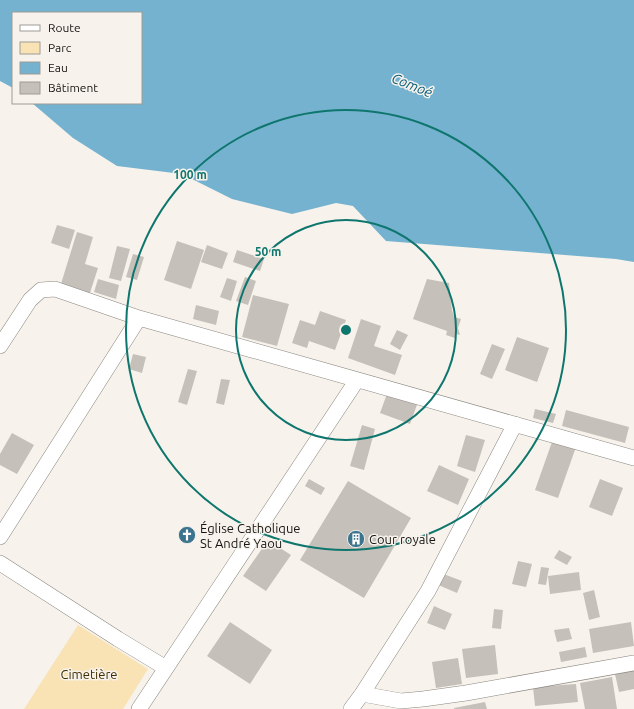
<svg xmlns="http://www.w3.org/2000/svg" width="634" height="709" viewBox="0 0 634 709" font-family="Ubuntu,sans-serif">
  <rect width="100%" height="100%" fill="#f7f3ec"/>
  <path fill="#f9e3b5" d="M78 625 148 669 123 709H24Z"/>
  <path fill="#74b2cf" d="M0 0H634V262L616 259 386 241 353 206 336 203 292 214 232 199 182 174 117 166 73 138 32 103H141V13H13V88L0 81Z"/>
  <path fill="#c5c1ba" d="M57 225 75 230 69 249 51 243Z
    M77 232 93 237 85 264 98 268 89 296 60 287Z
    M177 241 204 250 191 289 164 280Z
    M207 245 228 253 222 269 201 262Z
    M117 246 130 249 121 281 109 278Z
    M237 250 264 259 260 271 233 262Z
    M133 254 144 257 137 280 126 277Z
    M245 277 256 281 248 305 236 301Z
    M227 278 237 281 231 301 220 297Z
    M98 279 119 285 116 299 94 292Z
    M427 279 449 283 452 310 454 317 461 319 458 328 460 335 456 334 455 338 446 335 447 331 413 319Z
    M253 295 289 304 277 346 242 337Z
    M196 305 219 311 216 325 193 319Z
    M320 311 346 320 335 350 309 341 307 348 292 343 300 320 315 325Z
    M361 319 381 326 374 346 402 355 395 375 348 358Z
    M397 330 408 335 400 350 390 344Z
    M517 337 549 348 537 382 505 370Z
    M492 344 505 349 492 379 480 374Z
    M133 354 146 357 142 373 129 369Z
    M188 369 197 371 187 405 178 402Z
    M221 379 230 380 224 405 216 403Z
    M388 391 418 402 410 424 380 413Z
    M535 409 556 414 553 423 533 418Z
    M566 410 629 427 625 443 562 426Z
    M362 425 375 429 364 470 350 466Z
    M12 433 34 445 17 474 0 465V454Z
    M466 435 485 440 475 472 457 466Z
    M553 439 576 447 558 498 535 490Z
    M439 465 469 479 458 505 427 491Z
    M309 479 325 488 321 495 305 486Z
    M600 479 623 488 612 516 589 507Z
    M348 481 411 518 364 598 300 560Z
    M268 540 291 555 266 591 243 576Z
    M559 550 572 557 567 565 554 558Z
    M518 561 532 564 526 587 512 584Z
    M541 567 549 568 546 585 538 584Z
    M579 572 581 590 550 594 548 576Z
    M441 573 462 581 457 593 436 584Z
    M594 590 600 617 589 620 583 593Z
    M434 606 452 614 445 630 427 623Z
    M494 609 503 610 501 629 492 628Z
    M230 622 272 650 250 684 207 656Z
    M631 622 634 646 593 653 589 629Z
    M569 628 572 639 557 642 554 630Z
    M495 645 498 674 466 678 462 649Z
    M585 647 587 657 561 662 559 652Z
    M458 658 462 684 436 688 432 662Z
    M634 670V689L619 692 615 674Z
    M612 677 617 709H585L580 683Z
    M576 684 578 702 535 706 533 687Z
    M485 702 487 709H454V708Z"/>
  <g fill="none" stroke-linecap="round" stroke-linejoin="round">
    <defs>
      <path id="minor" d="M0 346 30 300 41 290 55 289 139 318 634 458
        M0 537 139 318
        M0 563 118 639 166 668
        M362 694 401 701 423 699 466 693 634 663
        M139 709 357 380
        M351 709 362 694 428 591 515 424"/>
    </defs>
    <use href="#minor" stroke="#8b8780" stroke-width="16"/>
    <use href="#minor" stroke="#fff" stroke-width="15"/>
  </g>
  <g fill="none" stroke="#0f766e" stroke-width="2">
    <circle cx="346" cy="330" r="110"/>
    <circle cx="346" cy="330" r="220"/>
  </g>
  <defs>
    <symbol id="church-disc" viewBox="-11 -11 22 22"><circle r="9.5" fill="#3c748e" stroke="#f7f3ec"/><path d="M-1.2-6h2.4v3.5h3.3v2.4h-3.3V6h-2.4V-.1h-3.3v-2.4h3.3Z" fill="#fff"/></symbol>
    <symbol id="building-disc" viewBox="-11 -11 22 22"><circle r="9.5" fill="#3c748e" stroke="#f7f3ec"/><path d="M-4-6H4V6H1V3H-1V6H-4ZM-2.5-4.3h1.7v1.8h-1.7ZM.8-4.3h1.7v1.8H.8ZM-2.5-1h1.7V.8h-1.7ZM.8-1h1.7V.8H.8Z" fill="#fff"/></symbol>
  </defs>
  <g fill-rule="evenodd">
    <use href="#church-disc" x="177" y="525" width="20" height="20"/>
    <use href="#building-disc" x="346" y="529" width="20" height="20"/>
  </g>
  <g text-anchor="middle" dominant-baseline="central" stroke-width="3" stroke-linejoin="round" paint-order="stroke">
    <g font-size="13" fill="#181614" stroke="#f7f3ec" text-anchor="start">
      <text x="200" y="528">Église Catholique<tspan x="200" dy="15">St André Yaou</tspan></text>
      <text x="369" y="539">Cour royale</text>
    </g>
    <g font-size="13" fill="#402e00" stroke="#f7f3ec">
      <text x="89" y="674">Cimetière</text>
    </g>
    <g font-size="14" font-style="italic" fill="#075b79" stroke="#f7f3ec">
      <text transform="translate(412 85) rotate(22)">Comoé</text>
    </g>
  </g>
  <circle cx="346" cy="330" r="6" fill="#0f766e" stroke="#f7f3ec" stroke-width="2"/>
  <g font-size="12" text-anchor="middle" font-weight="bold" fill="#0f766e" stroke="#f7f3ec" stroke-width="3" stroke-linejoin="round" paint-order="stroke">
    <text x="190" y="179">100 m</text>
    <text x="268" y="256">50 m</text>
  </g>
  <rect x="12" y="12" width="130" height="92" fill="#f7f3ec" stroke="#9e9b96"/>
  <rect x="20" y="25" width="20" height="6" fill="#ffffff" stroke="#9e9b96"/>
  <text x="48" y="32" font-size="12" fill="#181614">Route</text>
  <rect x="20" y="42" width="20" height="12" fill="#f9e3b5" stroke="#9e9b96"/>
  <text x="48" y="52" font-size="12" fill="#181614">Parc</text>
  <rect x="20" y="62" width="20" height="12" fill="#74b2cf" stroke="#9e9b96"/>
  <text x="48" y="72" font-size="12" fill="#181614">Eau</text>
  <rect x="20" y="82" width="20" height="12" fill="#c5c1ba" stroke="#9e9b96"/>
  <text x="48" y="92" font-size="12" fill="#181614">Bâtiment</text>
</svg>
